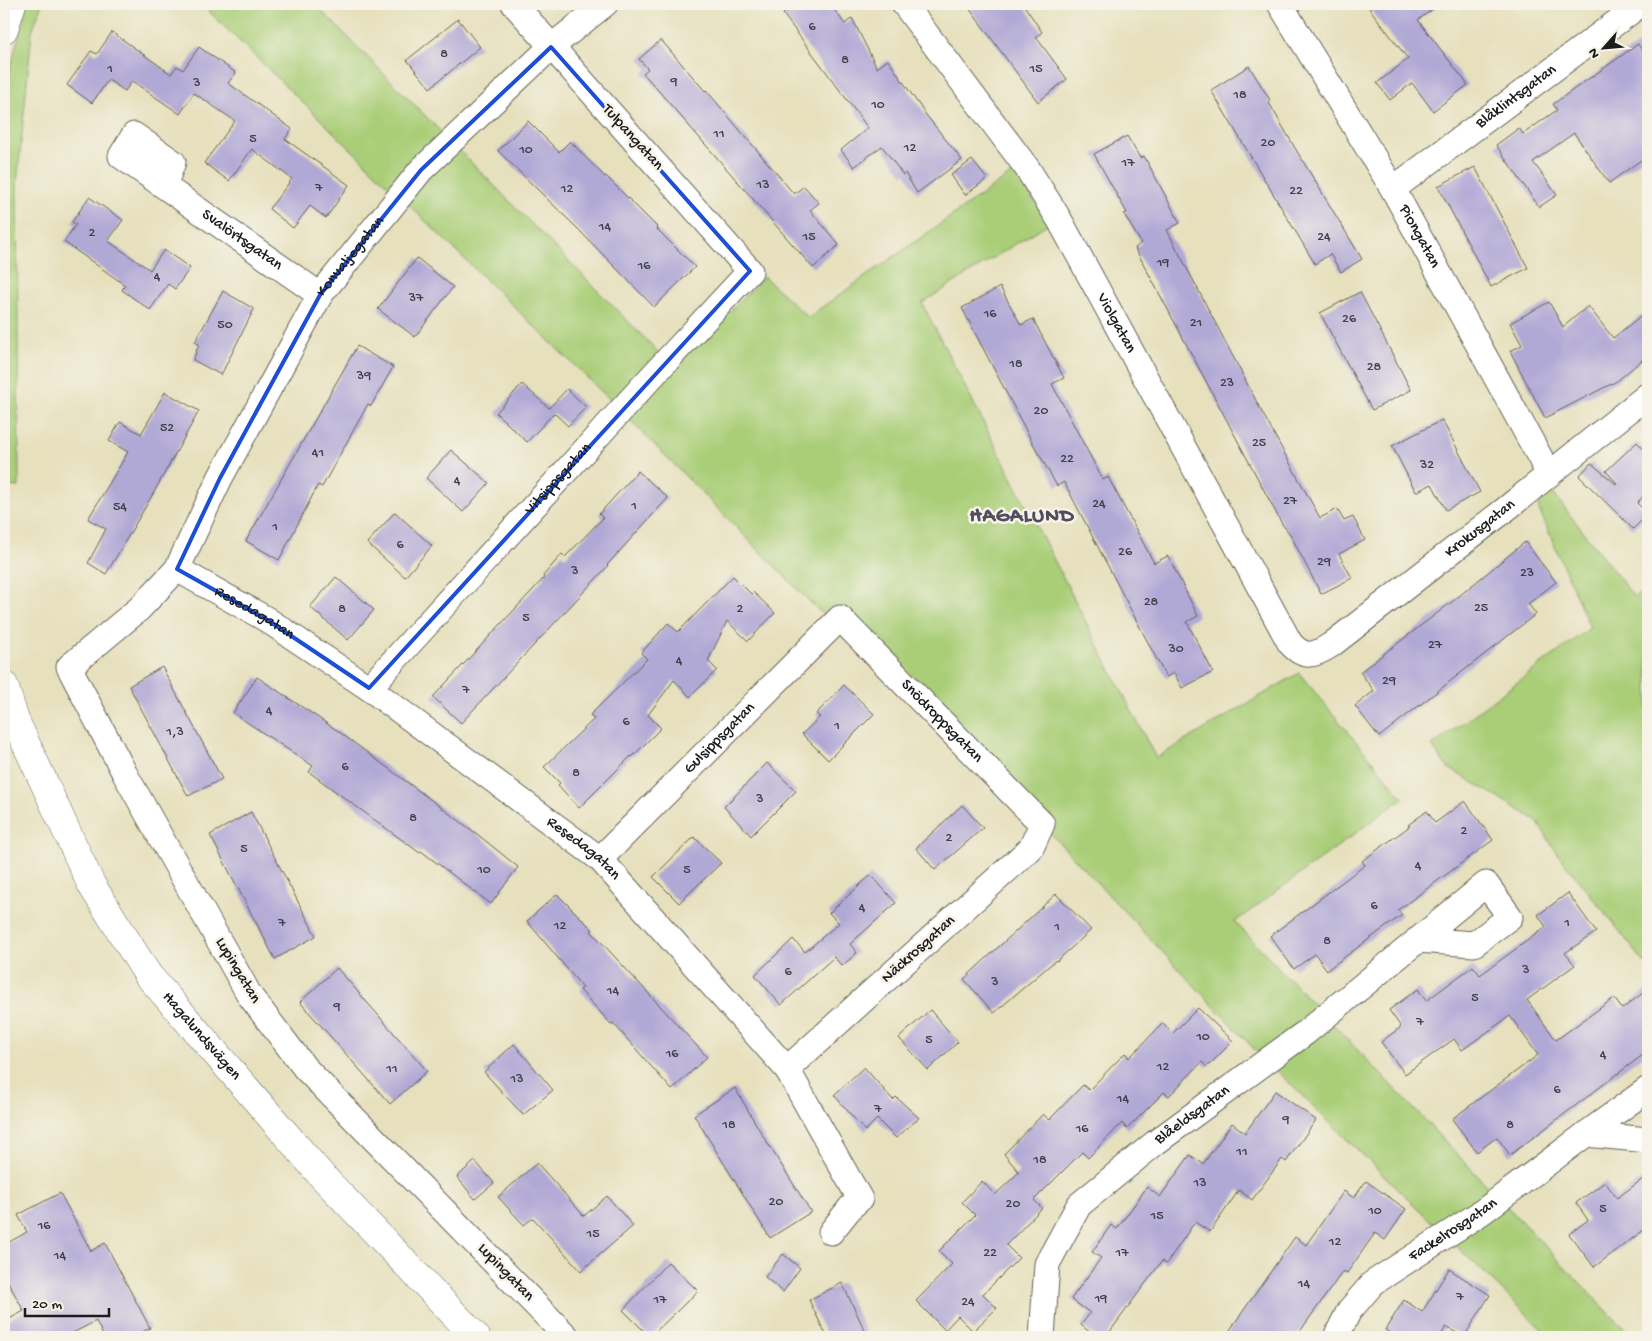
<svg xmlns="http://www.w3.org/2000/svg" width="1652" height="1341" viewBox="0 0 1652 1341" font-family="'Gochi Hand',sans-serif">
  <rect width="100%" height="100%" fill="#f7f3e8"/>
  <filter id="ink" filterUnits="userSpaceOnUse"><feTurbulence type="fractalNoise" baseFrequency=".02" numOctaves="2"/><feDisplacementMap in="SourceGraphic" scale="10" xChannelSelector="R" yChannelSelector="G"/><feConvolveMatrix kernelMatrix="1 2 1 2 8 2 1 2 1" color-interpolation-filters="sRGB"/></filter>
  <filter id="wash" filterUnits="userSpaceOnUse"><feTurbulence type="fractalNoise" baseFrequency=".0096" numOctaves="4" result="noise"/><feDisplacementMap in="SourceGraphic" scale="20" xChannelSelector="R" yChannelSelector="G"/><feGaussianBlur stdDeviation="1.12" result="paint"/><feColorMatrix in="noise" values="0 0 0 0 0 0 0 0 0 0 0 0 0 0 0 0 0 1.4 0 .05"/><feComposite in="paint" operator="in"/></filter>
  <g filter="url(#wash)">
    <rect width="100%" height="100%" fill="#e6e0bd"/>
    <path fill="#a9ce77" stroke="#62754a" d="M27 4H42L32 31 17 184 19 487 4 486V103L7 81Z
      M201 4H315L674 368 764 277 808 317 1014 172 1049 223 922 303 1156 758 1299 673 1403 798 1235 922 1632 1337H1550L1255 1050 1054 837 823 615 605 395Z
      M1549 488 1634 597 1648 588V967L1557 853 1536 820 1447 767 1432 746 1590 628 1538 507Z"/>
    <g id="blocks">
      <path fill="#b0a8d5" d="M798 4H830L845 24 852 18 877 68 888 60 926 115 962 160 917 193 905 173 903 175 882 146 854 167 841 150 868 128 783 14Z
        M966 4H1023L1042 32 1036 37 1067 79 1038 102Z
        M1366 4H1440L1418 20 1468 85 1433 111 1412 83 1390 100 1377 83 1408 59Z
        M458 19 480 47 430 88 407 60Z
        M112 32 171 74 177 66 183 70 199 47 236 73 228 83 292 129 285 139 349 185 326 218 310 206 293 228 269 209 292 179 252 149 229 181 204 163 235 121 194 93 180 114 132 81 125 91 108 80 92 103 67 85 91 51 97 54Z
        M661 40 705 91 706 90 794 194 804 186 819 203 810 210 839 245 813 268 643 73 648 69 639 59Z
        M1638 44 1648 59V155L1609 183 1574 133 1533 162 1557 195 1539 207 1496 145 1519 128 1523 134 1557 110 1553 104Z
        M1249 66 1270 100 1268 101 1295 148 1362 259 1341 272 1330 254 1315 264 1211 90Z
        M528 121 559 152 570 141 605 177 606 176 657 227 656 228 695 267 654 307 577 228 498 151Z
        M1127 136 1140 158 1144 156 1180 223 1167 230 1264 416 1320 518 1337 509 1344 521 1353 517 1365 540 1339 554 1352 578 1321 594 1290 534 1282 524 1135 248 1141 243 1124 214 1127 213 1094 154Z
        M972 160 987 179 965 195 951 175Z
        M1475 167 1528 268 1491 287 1438 186Z
        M89 197 123 220 108 241 150 270 164 250 190 268 175 289 168 284 150 310 122 290 125 285 64 242 76 224 72 222Z
        M417 258 453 287 415 337 378 309Z
        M1000 287 1021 325 1033 319 1064 378 1052 384 1103 480 1108 477 1154 563 1168 556 1198 616 1187 622 1213 672 1182 688 1174 673 1166 677 1064 482 1057 486 1030 438 962 308Z
        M223 291 254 309 221 375 193 360 199 344 195 342Z
        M1360 292 1411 390 1372 410 1320 313Z
        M1549 302 1563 327 1588 306 1613 338 1648 310V355L1617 381 1545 418 1510 351 1522 345 1510 323Z
        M357 346 393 367 371 406 368 404 322 487 318 485 279 560 246 541Z
        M522 384 549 408 567 389 586 407 568 426 554 413 527 442 496 413Z
        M165 392 199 411 153 494 106 574 88 563 106 529 88 519 128 452 109 441 120 422 141 434Z
        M1442 420 1480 492 1446 510 1432 484 1416 492 1392 446Z
        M1637 442 1648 454V491L1637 503 1648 514 1633 529 1579 476 1591 463 1616 484 1617 483 1606 471Z
        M451 450 489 483 463 512 426 478Z
        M638 471 668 498 607 565 608 566 461 723 433 697 544 578 543 576 562 554 565 557 603 518 599 514Z
        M395 512 432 546 405 577 367 543Z
        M1525 542 1556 582 1528 604 1536 614 1379 737 1355 706 1374 691 1360 672 1453 601Z
        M733 576 751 594 753 592 775 613 748 641 727 621 708 661 717 670 690 697 674 680 648 715 661 728 632 757 631 756 579 808 558 785 560 783 544 767 594 719 590 715 647 659 641 653 668 623 678 632Z
        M336 577 374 610 348 640 310 607Z
        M162 667 222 779 188 796 129 686Z
        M257 677 338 731 477 834 518 867 491 904 421 851 420 853 309 772 313 766 233 713Z
        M844 685 874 714 828 760 802 734 820 717 816 714Z
        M767 763 796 791 751 836 724 807Z
        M1465 801 1493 840 1398 910 1402 915 1327 970 1315 954 1294 969 1270 936 1365 865 1362 861 1410 826 1408 825 1427 811 1435 823Z
        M962 805 983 828 935 870 916 848Z
        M251 812 316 936 275 959 210 835Z
        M694 837 721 863 679 903 653 877Z
        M871 875 896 903 850 944 857 953 842 966 834 957 781 1005 755 975 793 939 805 952 839 923 829 913Z
        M1568 893 1596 932 1565 953 1575 965 1527 1000 1556 1040 1614 998 1622 1009 1648 989V1051L1510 1155 1497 1137 1477 1152 1452 1119 1538 1055 1510 1016 1462 1050 1454 1039 1405 1074 1381 1042 1401 1027 1389 1010 1418 989 1426 1001 1473 966 1480 975 1546 927 1538 915Z
        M557 894 593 930 591 931 707 1057 672 1090 613 1023 611 1024 580 990 583 988 527 921Z
        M1056 894 1091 930 1057 961 1056 960 994 1013 964 979Z
        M337 968 427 1071 390 1104 300 1002Z
        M1198 1008 1233 1041 1207 1067 1202 1062 1169 1096 1164 1092 1127 1129 1122 1123 1088 1158 1082 1152 1034 1200 1042 1208 1006 1245 1019 1258 983 1294 997 1308 973 1331 958 1316 945 1330 916 1301 952 1264 939 1251 975 1215 962 1202 982 1181 995 1195 1019 1172 1004 1154 1043 1114 1049 1120 1083 1085 1089 1090 1125 1053 1129 1058 1163 1023 1173 1033Z
        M930 1010 958 1042 928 1070 899 1038Z
        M514 1044 553 1090 523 1115 484 1072Z
        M864 1067 893 1100 896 1097 919 1118 896 1138 877 1119 865 1131 834 1095Z
        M735 1088 763 1136 811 1212 770 1238 694 1115Z
        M1275 1091 1316 1120 1286 1162 1282 1159 1252 1200 1239 1190 1210 1232 1195 1222 1166 1264 1162 1261 1106 1337H1096L1081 1325 1090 1313 1071 1299 1101 1258 1092 1252 1111 1225 1117 1229 1147 1187 1160 1197 1190 1155 1203 1164 1232 1123 1245 1133Z
        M475 1161 494 1183 475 1199 457 1177Z
        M537 1163 584 1216 607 1196 633 1226 581 1271 533 1218 524 1225 498 1197Z
        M1648 1175V1227L1594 1267 1569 1234 1588 1220 1576 1203 1605 1182 1617 1198Z
        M1366 1181 1406 1209 1385 1240 1375 1233 1347 1273 1343 1271 1296 1337H1225L1295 1237 1306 1245 1344 1191 1354 1198Z
        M60 1193 91 1251 105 1243 150 1328 133 1337H104L96 1321 65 1337H4V1322L24 1311 4 1275V1245L27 1232 18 1215Z
        M783 1254 800 1268 783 1292 765 1277Z
        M668 1262 698 1291 650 1337 623 1310Z
        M1449 1269 1490 1295 1464 1337 1446 1327 1440 1337H1397L1385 1330 1404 1300 1422 1312Z
        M842 1283 868 1337H827L809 1300Z"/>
    </g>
  </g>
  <g filter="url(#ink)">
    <use href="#blocks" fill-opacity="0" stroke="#636154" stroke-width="1"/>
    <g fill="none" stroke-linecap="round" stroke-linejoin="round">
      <defs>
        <g id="street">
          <path id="s1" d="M904 4 1027 168 1059 219 1290 643C1304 659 1314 656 1331 645L1506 509 1648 395"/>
          <path id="s2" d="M1280 4 1393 189 1549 474"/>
          <path id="s3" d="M164 186 173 162 134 135 121 156 320 295"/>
          <path id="s4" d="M1393 189 1641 4"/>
          <path id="s5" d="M177 569 266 619 369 688 600 859 787 1069 860 1199 851 1207 831 1232"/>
          <path id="s6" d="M369 688 644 385 750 271 514 4"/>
          <path id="s7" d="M600 859 840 618 1042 824 1031 848 787 1069"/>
          <path d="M1586 1134 1648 1140"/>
          <path id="s8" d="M567 1337 305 1068 250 996 125 774 69 667 139 609 177 569 220 478 320 295 421 170 551 47 605 4"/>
          <path id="s9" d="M1042 1337 1047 1264 1079 1205 1155 1143 1305 1033 1486 884 1510 917 1474 944 1417 940"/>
          <path id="s10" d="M1336 1337 1349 1311 1373 1283 1482 1212 1586 1134 1648 1089"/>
        </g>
        <g id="secondary">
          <path d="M4 29 12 4"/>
          <path id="s11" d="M4 685 15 720 91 884 148 975 322 1176 476 1337"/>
        </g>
      </defs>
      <use href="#street" stroke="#636154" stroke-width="27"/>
      <use href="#secondary" stroke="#636154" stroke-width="29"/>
      <use href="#street" stroke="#fff" stroke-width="25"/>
      <use href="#secondary" stroke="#fff" stroke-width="28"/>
    </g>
  </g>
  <path fill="none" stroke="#1d4ed8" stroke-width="4" stroke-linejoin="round" d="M551 47 750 271 369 688 266 619 177 569 220 478 320 295 421 170Z"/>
  <g text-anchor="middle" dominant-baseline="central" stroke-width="5" stroke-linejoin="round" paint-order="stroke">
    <g font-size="14" fill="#413f4a">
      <text x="812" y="27">6</text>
      <text x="444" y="54">8</text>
      <text x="845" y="60">8</text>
      <text x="110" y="69">1</text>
      <text x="1036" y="69">15</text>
      <text x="674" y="82">9</text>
      <text x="197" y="83">3</text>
      <text x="1240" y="95">18</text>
      <text x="878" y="105">10</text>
      <text x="719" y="134">11</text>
      <text x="253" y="139">5</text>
      <text x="1268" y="143">20</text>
      <text x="910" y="148">12</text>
      <text x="526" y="150">10</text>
      <text x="1128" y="163">17</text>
      <text x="763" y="185">13</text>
      <text x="319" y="188">7</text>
      <text x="567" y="189">12</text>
      <text x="1296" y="191">22</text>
      <text x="605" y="227">14</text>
      <text x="92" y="233">2</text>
      <text x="809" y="237">15</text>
      <text x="1324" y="237">24</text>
      <text x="1163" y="263">19</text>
      <text x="644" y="266">16</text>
      <text x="157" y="277">4</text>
      <text x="416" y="298">37</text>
      <text x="990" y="314">16</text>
      <text x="1349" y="319">26</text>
      <text x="1196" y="323">21</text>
      <text x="225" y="325">50</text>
      <text x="1016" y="364">18</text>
      <text x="1374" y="367">28</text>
      <text x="364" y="376">39</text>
      <text x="1227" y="383">23</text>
      <text x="1041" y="411">20</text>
      <text x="167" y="428">52</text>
      <text x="1259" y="443">25</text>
      <text x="318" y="453">41</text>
      <text x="1067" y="459">22</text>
      <text x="1427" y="465">32</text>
      <text x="457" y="481">4</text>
      <text x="1290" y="501">27</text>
      <text x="1099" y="504">24</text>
      <text x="634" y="506">1</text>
      <text x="120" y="507">54</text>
      <text x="275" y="527">1</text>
      <text x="400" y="545">6</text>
      <text x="1125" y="552">26</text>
      <text x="1324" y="562">29</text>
      <text x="575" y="571">3</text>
      <text x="1527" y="573">23</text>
      <text x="1151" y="602">28</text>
      <text x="1481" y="608">25</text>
      <text x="342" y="609">8</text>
      <text x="740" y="609">2</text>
      <text x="526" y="618">5</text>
      <text x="1435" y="645">27</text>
      <text x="1176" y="649">30</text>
      <text x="679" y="661">4</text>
      <text x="1389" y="681">29</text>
      <text x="466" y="690">7</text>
      <text x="269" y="711">4</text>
      <text x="626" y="722">6</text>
      <text x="837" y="726">1</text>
      <text x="175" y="732">1,3</text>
      <text x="345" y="767">6</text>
      <text x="576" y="773">8</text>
      <text x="760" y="799">3</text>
      <text x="413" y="818">8</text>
      <text x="1464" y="831">2</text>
      <text x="949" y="838">2</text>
      <text x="244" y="849">5</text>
      <text x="1418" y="866">4</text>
      <text x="484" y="870">10</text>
      <text x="687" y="870">5</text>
      <text x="1374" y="906">6</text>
      <text x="862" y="908">4</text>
      <text x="282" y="923">7</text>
      <text x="1567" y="923">1</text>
      <text x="560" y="926">12</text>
      <text x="1057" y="927">1</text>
      <text x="1327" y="941">8</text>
      <text x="1526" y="970">3</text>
      <text x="788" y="972">6</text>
      <text x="995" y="982">3</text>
      <text x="613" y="991">14</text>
      <text x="1475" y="998">5</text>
      <text x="337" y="1007">9</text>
      <text x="1420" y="1022">7</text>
      <text x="1203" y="1037">10</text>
      <text x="929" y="1040">5</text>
      <text x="672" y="1054">16</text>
      <text x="1603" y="1055">4</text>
      <text x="1163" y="1067">12</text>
      <text x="392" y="1069">11</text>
      <text x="517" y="1079">13</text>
      <text x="1557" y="1090">6</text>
      <text x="1123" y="1099">14</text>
      <text x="878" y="1109">7</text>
      <text x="1286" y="1120">9</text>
      <text x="729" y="1125">18</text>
      <text x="1510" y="1125">8</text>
      <text x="1082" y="1129">16</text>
      <text x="1242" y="1152">11</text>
      <text x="1040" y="1160">18</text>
      <text x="1200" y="1183">13</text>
      <text x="776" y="1202">20</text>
      <text x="1013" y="1204">20</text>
      <text x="1603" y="1209">5</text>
      <text x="1375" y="1211">10</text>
      <text x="1157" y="1216">15</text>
      <text x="44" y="1226">16</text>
      <text x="593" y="1234">15</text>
      <text x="1335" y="1242">12</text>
      <text x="990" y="1253">22</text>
      <text x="1122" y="1253">17</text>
      <text x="60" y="1256">14</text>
      <text x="1304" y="1284">14</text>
      <text x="1460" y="1297">7</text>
      <text x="1101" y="1299">19</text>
      <text x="660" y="1300">17</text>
      <text x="968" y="1302">24</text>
    </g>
    <g font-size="16" fill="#1c1c1c" stroke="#f7f3e8">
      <text stroke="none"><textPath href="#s4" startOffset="154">Blåklintsgatan</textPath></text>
      <text transform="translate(632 138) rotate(48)">Tulpangatan</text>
      <text stroke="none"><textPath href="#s2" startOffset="271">Piongatan</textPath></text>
      <text stroke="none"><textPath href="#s3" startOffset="245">Svalörtsgatan</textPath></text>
      <text stroke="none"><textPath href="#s8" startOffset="1346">Konvaljegatan</textPath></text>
      <text stroke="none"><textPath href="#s1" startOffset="384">Violgatan</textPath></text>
      <text stroke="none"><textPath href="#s6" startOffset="282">Vitsippsgatan</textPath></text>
      <text stroke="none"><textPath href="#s1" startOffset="984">Krokusgatan</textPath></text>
      <text stroke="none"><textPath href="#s5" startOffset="89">Resedagatan</textPath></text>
      <text stroke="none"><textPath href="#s7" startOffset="485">Snödroppsgatan</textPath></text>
      <text stroke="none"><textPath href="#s7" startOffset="170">Gulsippsgatan</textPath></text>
      <text stroke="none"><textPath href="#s5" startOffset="494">Resedagatan</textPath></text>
      <text transform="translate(919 950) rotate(-42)">Näckrosgatan</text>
      <text transform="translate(237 971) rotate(59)">Lupingatan</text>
      <text stroke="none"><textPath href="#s11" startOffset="406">Hagalundsvägen</textPath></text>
      <text stroke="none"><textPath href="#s9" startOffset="285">Blåeldsgatan</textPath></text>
      <text stroke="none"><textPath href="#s10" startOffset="162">Fackelrosgatan</textPath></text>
      <text transform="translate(505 1273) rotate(46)">Lupingatan</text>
    </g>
    <g font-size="21" font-weight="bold" letter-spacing="1" fill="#504d5d" stroke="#f7f3e8">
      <text x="1022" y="517">HAGALUND</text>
    </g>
  </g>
  <rect width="1652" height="1341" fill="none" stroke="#f7f3e8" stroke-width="20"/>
  <g transform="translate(1604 48) rotate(243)" stroke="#f7f3e8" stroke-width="4" paint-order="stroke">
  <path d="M0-4L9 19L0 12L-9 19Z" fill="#1c1c1c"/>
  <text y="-8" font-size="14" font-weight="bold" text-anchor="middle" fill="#1c1c1c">N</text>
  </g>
  <path d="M25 1308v8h84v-8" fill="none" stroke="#1c1c1c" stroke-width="2.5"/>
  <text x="32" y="1308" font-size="15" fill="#1c1c1c" stroke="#f7f3e8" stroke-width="4" paint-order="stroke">20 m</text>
</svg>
